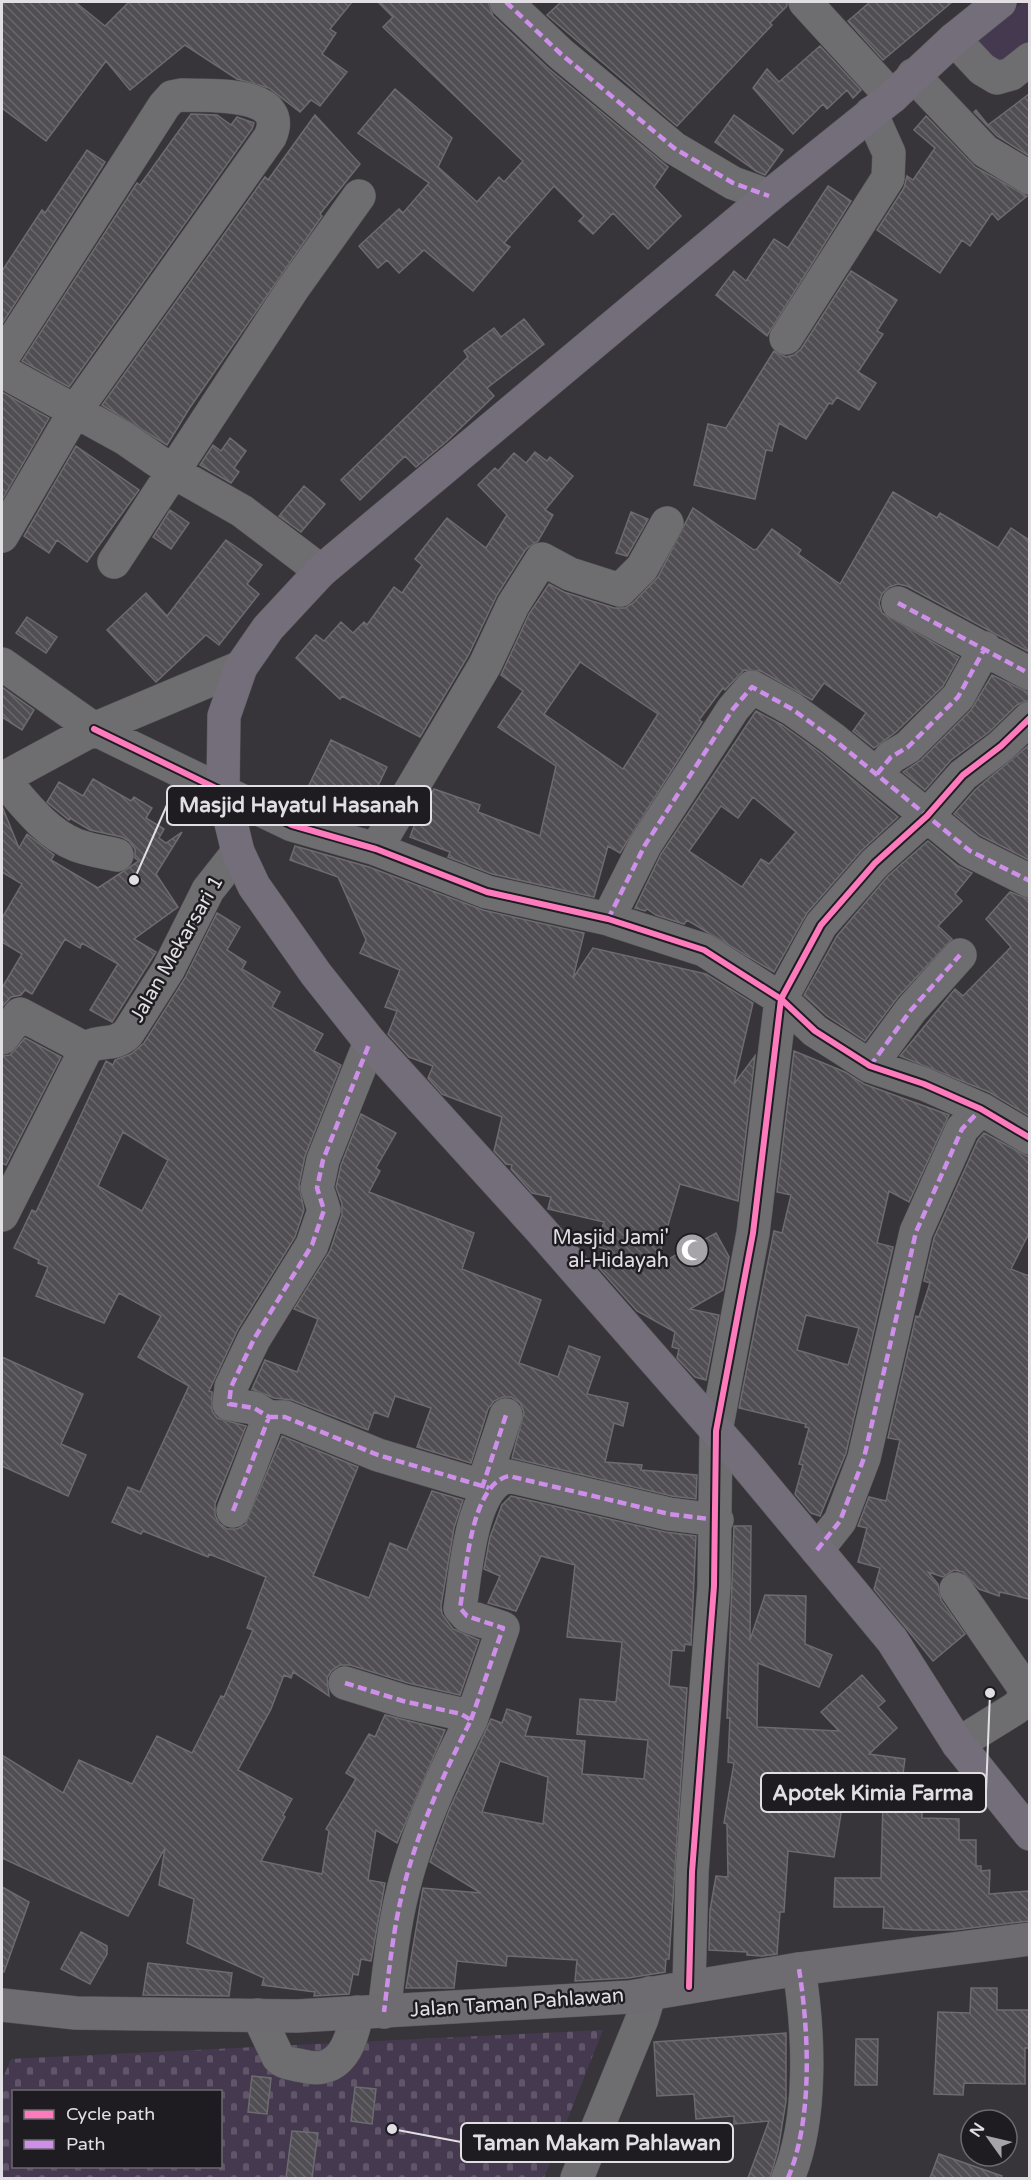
<svg xmlns="http://www.w3.org/2000/svg" width="1031" height="2180" viewBox="0 0 1031 2180" font-family="'Varela Round',sans-serif">
  <defs>
    <pattern id="cemetery-stones" width="16" height="16" patternUnits="userSpaceOnUse" patternTransform="scale(1.5)"><rect width="16" height="16" fill="#453950"/><path d="M2 7V4a2 2 0 0 1 4 0v3zM10 15v-3a2 2 0 0 1 4 0v3z" fill="#605569"/></pattern>
    <pattern id="building-back-hatch" width="6" height="6" patternUnits="userSpaceOnUse" patternTransform="scale(1.5)"><rect width="6" height="6" fill="#504e52"/><path d="M-1 5l2 2M0 0l6 6M5-1l2 2" fill="none" stroke="#69676b"/></pattern>
  </defs>
  <rect width="100%" height="100%" fill="#37353a"/>
  <path fill="#453950" d="M1023 2H1029V50L1002 67 971 45Z"/>
  <path fill="url(#cemetery-stones)" fill-rule="evenodd" d="M603 2030 544 2178H2V2080L11 2059ZM14 2092H220V2166H14Z"/>
  <path fill="url(#building-back-hatch)" stroke="#6d6b6f" stroke-width="1.5" fill-rule="evenodd" d="M2 2H75L105 26 129 2H352L330 29 336 33 322 54 347 72 320 106 311 100 300 112 269 88 237 79 185 45 130 90 106 61 46 141 2 108Z
    M378 2H488L493 16 548 68 668 167 654 187 681 216 648 249 613 213 593 234 579 221 584 216 554 186 504 243 510 247 473 291 424 250 399 273 387 260 378 268 359 246 399 209 403 213 429 183 358 133 395 89 452 138 438 167 477 202 499 177 504 182 523 161 383 27 393 17Z
    M561 2H787V6L770 23 772 25 677 126 547 15Z
    M870 2H952L883 60 848 21Z
    M820 46 861 90 853 98 847 90 827 109 823 104 793 134 753 88 767 69 779 82Z
    M1029 94V156L997 136 974 112 976 110 988 125Z
    M191 114 217 115 231 125 237 117 254 123 252 129 69 387 22 361 137 183 140 185Z
    M315 115 360 164 320 214 322 216 189 409 167 445 102 405 265 177 268 180Z
    M734 115 783 150 765 175 756 171 715 142Z
    M926 116 975 167 1027 196 998 220 992 213 970 246 962 240 940 273 877 230 904 188 907 176 913 180 935 148 914 130Z
    M87 150 105 162 2 324V271L42 210 45 213Z
    M828 186 851 201 767 336 716 295 734 271 746 281 774 239 788 248Z
    M851 271 897 300 877 331 883 334 858 372 876 383 859 410 837 397 832 404 829 403 806 439 779 423 772 451 766 450 755 499 694 485 708 424 726 428 774 351 786 357 794 355 801 349Z
    M524 319 544 344 487 388 494 396 447 441 416 467 405 456 360 500 341 480 468 357 464 351 494 328 501 337Z
    M2 392 49 418 2 500Z
    M230 438 246 451 234 468 239 472 231 483 200 465 213 445 221 451Z
    M76 446 139 490 87 562 57 540 49 553 24 536Z
    M535 452 547 461 550 457 573 476 545 510 553 515 538 541 526 549 497 595 468 656 420 737 342 696 340 699 296 658 316 635 324 641 341 622 353 633 364 622 367 625 394 587 402 593 422 565 415 559 447 518 486 548 507 515 478 485 495 468 498 471 514 453 526 463Z
    M304 486 325 504 301 532 279 516Z
    M893 492 937 518 940 513 998 548 1011 528 1029 540V652L907 586 898 584 889 587 882 594 879 603 882 613 959 657 943 686 896 732 874 748 853 731 866 713 824 683 812 700 761 671 744 670 725 690 723 688 699 720 702 722 620 853 608 846 594 897 492 874 448 857 450 852 410 837 419 813 434 789 480 805 478 812 540 836 556 766 498 727 523 691 501 675 529 614 549 584 564 592 614 608H625L633 603 658 577 693 508 754 550 757 549 772 529 801 550 798 554 840 584ZM580 662 658 714 623 769 544 714Z
    M170 510 189 523 171 549 153 537Z
    M631 512 648 519 627 556 616 553Z
    M226 540 262 565 247 584 259 594 219 645 206 635 156 682 107 630 146 593 167 616Z
    M27 617 57 637 46 653 16 633Z
    M992 675 1029 693V700L1017 705 989 732 951 760 925 790 903 772 921 760 971 710Z
    M2 687 34 710 22 730 2 717Z
    M756 711 782 725 821 753 898 817 861 851 807 913 774 972 687 920 684 924 656 915 647 909 645 911 635 908 661 854ZM753 797 796 832 769 864 761 859 742 887 689 851 721 806 738 818Z
    M331 740 387 767 364 815 355 810 353 817 311 802 315 790 308 787Z
    M1029 745V860L980 835 954 814 976 789Z
    M93 779 131 801 134 797 152 808 146 818 164 829 159 838 166 843 182 832 156 874 178 907 134 939 156 952 112 1022 90 1010 118 964 82 943 80 948 65 939 32 994 25 990 21 995 11 997 2 1007V988L22 954 2 942V918L22 884 2 872V806L19 848 27 834 54 855 51 860 98 888 139 861 135 858V849L129 841 122 837 90 830 70 818 69 820 47 802 59 782 83 796Z
    M928 841 958 866 972 873 955 894 962 901 938 926 952 939 897 998 865 1041 827 1016 804 995 837 936 888 876Z
    M295 846 369 867 483 910 584 933 573 978 593 948 706 974 753 1003 734 1084 755 1056 738 1201 680 1184 656 1266 716 1233 729 1257 723 1290 690 1309 719 1315 706 1380 695 1377 677 1358 679 1349 672 1347 675 1332 637 1311 599 1268 609 1250 596 1246 604 1222 548 1209 551 1197 532 1193 511 1169 512 1165 506 1164 494 1151 502 1117 442 1094 428 1078 433 1066 409 1057 388 1034 397 1011 385 1007 400 970 360 953 366 940 338 877 290 860Z
    M1010 892 1029 899V1116L989 1092 900 1056 955 989 963 996 1011 947 986 919Z
    M217 913 240 927 227 950 246 962 242 969 280 992 272 1007 323 1034 314 1051 341 1065 305 1156 299 1185 304 1210 295 1237 238 1329 209 1391 212 1392V1411L217 1418 246 1426 215 1504V1515L219 1523 227 1529H237L245 1525 282 1436 358 1467 313 1576 369 1598 390 1543 407 1550 432 1491 463 1500 454 1528 441 1606 442 1614 453 1629 479 1640 460 1695 408 1683 350 1665H340L332 1670 327 1678 329 1696 293 1672 291 1678 284 1675 271 1709 238 1770 292 1799 283 1815 285 1817 261 1861 322 1874 329 1831 326 1829 356 1779 346 1773 369 1734 375 1737 385 1715 445 1730 397 1843 376 1830 368 1880 385 1883 371 1961 361 1959 358 1975 353 1974 349 1994 314 1996 315 1992 262 1985 264 1978 187 1943 194 1899 159 1885 165 1848 128 1916 2 1858V1755L63 1793 79 1760 132 1784 157 1736 192 1753 221 1696 224 1697 253 1630 247 1628 266 1577 209 1554 208 1557 143 1531 141 1534 112 1522 128 1487 140 1492 189 1386 138 1357 161 1316 119 1293 104 1323 36 1296 48 1267 38 1263 39 1260 14 1248 32 1210 36 1212 106 1061 113 1065 115 1060 131 1054 144 1043 185 978ZM123 1132 168 1160 142 1211 98 1186Z
    M25 1038 61 1057 6 1165 2 1163V1056L10 1055Z
    M794 1051 845 1072 864 1084 949 1115 909 1202 889 1191 877 1243 893 1247 846 1453 820 1516 811 1513 795 1494 803 1465 799 1464 809 1428 805 1427 806 1424 739 1408 774 1231 782 1233 791 1195 777 1192ZM806 1315 859 1328 848 1365 797 1350Z
    M361 1114 396 1133 376 1168 380 1171 369 1192 474 1233 462 1269 541 1300 519 1363 558 1377 569 1346 600 1357 587 1394 628 1403 623 1426 614 1423 605 1462 642 1465 641 1470 697 1475 696 1499 672 1496 512 1458 524 1412 520 1403 511 1397H503L494 1401 488 1409 471 1463 417 1447 431 1408 395 1396 388 1417 374 1412 368 1430 292 1400 274 1398 252 1389 265 1360 297 1372 318 1319 294 1309 330 1251 342 1215V1204L336 1187 341 1165Z
    M984 1133 1029 1157V1233L1011 1269 1029 1276V1599L1000 1592 999 1596 979 1589 963 1572 954 1570 943 1577 928 1572 938 1584 941 1600 965 1634 933 1661 874 1589 880 1568 858 1562 867 1528 858 1526 869 1497 886 1501 900 1440 888 1438 916 1316 919 1317 930 1283 924 1281 934 1238 978 1140Z
    M2 1357 83 1394 61 1444 86 1455 68 1496 2 1466Z
    M511 1496 665 1532 696 1536 691 1645 685 1644 684 1651 672 1650 669 1686 687 1688 669 1959H666L665 1972 628 1978 575 1981 577 1960 507 1956 506 1966 457 1961 454 1988H406L423 1888 481 1893 430 1862 449 1810 491 1719 502 1723 507 1709 531 1717 525 1736 585 1741 582 1774 644 1779 648 1740 577 1734 580 1699 616 1702 622 1642 567 1637 575 1565 541 1556 516 1611 488 1603 500 1576 484 1569 490 1537 502 1505ZM500 1761 548 1777 543 1824 482 1812Z
    M734 1526H751L750 1640 765 1595 806 1596 805 1644 832 1655 819 1687 758 1663 757 1727 839 1731 821 1712 862 1675 885 1701 878 1707 897 1728 869 1754 905 1759 901 1788H922V1818L959 1819V1840H976V1866H981V1871L990 1870 989 1894 1029 1891V1921L954 1930H914L883 1928 884 1907H834L835 1878H881L883 1800 844 1795 834 1857 788 1851 784 1912H780L777 1954 762 1956 747 1955V1952L709 1950 710 1910 716 1876 728 1877 727 1824 724 1823 734 1763 728 1762 730 1718H727Z
    M2 1887 29 1902 4 1972 2 1971Z
    M81 1932 107 1946V1954L90 1984 61 1969Z
    M148 1963 232 1973 229 1996 143 1995Z
    M971 1988H997V2010H1029V2048H1025V2084L964 2083 963 2095 934 2094 938 2012 970 2013Z
    M786 2033V2101L778 2150 770 2178H748L769 2121 734 2124V2116L696 2119 694 2094 657 2096 654 2042Z
    M856 2039H878L877 2085H855Z
    M252 2076 271 2078 267 2114 248 2112Z
    M355 2087 376 2089 372 2124 351 2121Z
    M292 2131 318 2133 312 2178H286Z
    M939 2154 1002 2176 1001 2178H930Z"/>
  <g fill="none" stroke-linecap="round" stroke-linejoin="round">
    <defs>
      <path id="minor" d="M506 2 561 54 674 148 733 183 769 196
        M805 2 892 97
        M954 39 982 69 997 78 1011 74 1030 59
        M913 75 985 151 1030 178
        M786 338 888 178 889 153 871 113
        M2 358 164 106 172 97 182 95C208 96 291 90 270 137L75 411 2 536
        M2 371 124 438 175 473 242 511 321 571
        M114 562 294 287 359 196
        M898 603 1030 674
        M2 664 94 729 292 825 376 849 487 892 608 919 704 950 781 999 815 1031 870 1066 924 1084 981 1109 1030 1138
        M877 774 891 757 908 747 958 697 985 648
        M2 778C23 802 45 833 76 845 89 850 104 852 117 855
        M2 779 94 729 241 667
        M376 849 485 665 513 605 542 559 570 574 620 590 642 568 667 523
        M608 919 645 845 733 709 752 687 792 709 832 738 970 851 1030 881
        M2 1038 20 1014 86 1049
        M870 1066 911 1010 960 955
        M2 1215 86 1049C100 1038 113 1048 128 1033L168 970 208 890 238 852
        M269 1417H285L378 1455 489 1488
        M482 1488 506 1415
        M233 1511 269 1417 254 1408 229 1404 231 1387 254 1339 312 1245 324 1210 317 1188 323 1160 370 1042
        M817 1550 840 1521 864 1458 916 1232 962 1129 981 1109
        M956 1589 1023 1686 1025 1698 1016 1708 958 1744
        M345 1683 403 1701 461 1714 471 1720C444 1773 417 1832 403 1890 393 1930 389 1971 384 2012
        M471 1720 503 1628 467 1616 460 1608C466 1574 470 1484 509 1476L669 1514 717 1520
        M689 1987 692 1872 714 1586 716 1431 753 1233 781 999 821 925 875 863 927 816 963 775 1001 746 1030 718
        M258 2015 278 2057C284 2064 294 2064 303 2066 341 2076 352 2042 357 2012
        M577 2178 642 2019 650 1993
        M788 2178C813 2119 809 2032 799 1969"/>
      <path id="major" d="M2 2005 76 2013 297 2016 630 1997 799 1969 1030 1939"/>
      <path id="highway" d="M1000 2 954 39 892 97 769 196 321 571 268 628 241 667 224 716 223 790 238 852 254 886 316 974 370 1042 539 1228 743 1461 892 1640 958 1744 1030 1834"/>
    </defs>
    <use href="#minor" stroke="#555458" stroke-width="34"/>
    <use href="#major" stroke="#555458" stroke-width="34"/>
    <use href="#highway" stroke="#555458" stroke-width="34"/>
    <use href="#minor" stroke="#6e6d70" stroke-width="33"/>
    <use href="#major" stroke="#6e6b71" stroke-width="33"/>
    <use href="#highway" stroke="#736e7a" stroke-width="33"/>
    <path stroke="#ce8fe9" stroke-width="4.5" stroke-dasharray="9 4.5" stroke-linecap="butt" d="M506 2 561 54 674 148 733 183 769 196
      M898 603 1030 674
      M877 774 891 757 908 747 958 697 985 648
      M608 919 645 845 733 709 752 687 792 709 832 738 970 851 1030 881
      M870 1066 911 1010 960 955
      M269 1417H285L378 1455 489 1488
      M482 1488 506 1415
      M233 1511 269 1417 254 1408 229 1404 231 1387 254 1339 312 1245 324 1210 317 1188 323 1160 370 1042
      M817 1550 840 1521 864 1458 916 1232 962 1129 981 1109
      M345 1683 403 1701 461 1714 471 1720C444 1773 417 1832 403 1890 393 1930 389 1971 384 2012
      M471 1720 503 1628 467 1616 460 1608C466 1574 470 1484 509 1476L669 1514 717 1520
      M788 2178C813 2119 809 2032 799 1969"/>
    <defs>
      <path id="cycleway" d="M94 729 292 825 376 849 487 892 608 919 704 950 781 999 815 1031 870 1066 924 1084 981 1109 1030 1138
        M689 1987 692 1872 714 1586 716 1431 753 1233 781 999 821 925 875 863 927 816 963 775 1001 746 1030 718"/>
    </defs>
    <use href="#cycleway" stroke="#1e1c20" stroke-width="10"/>
    <use href="#cycleway" stroke="#fd7abc" stroke-width="6"/>
  </g>
  <defs>
    <symbol id="mosque-disc" viewBox="-11 -11 22 22"><circle r="9.5" fill="#a6a4a8" stroke="#1e1c20"/><path d="M3.5-4.9A6 6 0 1 0 3.5 4.9A5 5 0 1 1 3.5-4.9Z" fill="#fff"/></symbol>
  </defs>
  <g fill-rule="evenodd">
    <use href="#mosque-disc" x="673" y="1231" width="38" height="38"/>
  </g>
  <g text-anchor="middle" dominant-baseline="central" stroke-width="5" stroke-linejoin="round" paint-order="stroke">
    <g font-size="20" fill="#e1dfe3" stroke="#1e1c20">
      <text transform="translate(177 949) rotate(-60)">Jalan Mekarsari 1</text>
      <text transform="translate(517 2003) rotate(-4)">Jalan Taman Pahlawan</text>
    </g>
    <g font-size="20" fill="#e1dfe3" stroke="#1e1c20" text-anchor="end">
      <text x="669" y="1238">Masjid Jami'<tspan x="669" dy="23">al-Hidayah</tspan></text>
    </g>
  </g>
  <path fill="none" stroke="#e1dfe3" stroke-width="2" d="M134 880L167 805M990 1693L986 1792M392 2129L461 2142"/>
  <g fill="#e1dfe3" stroke="#1e1c20" stroke-width="2">
    <circle cx="134" cy="880" r="6"/>
    <circle cx="990" cy="1693" r="6"/>
    <circle cx="392" cy="2129" r="6"/>
  </g>
  <g fill="#1e1c20" stroke="#e1dfe3" stroke-width="2">
    <rect x="167" y="786" width="264" height="39" rx="6"/>
    <rect x="761" y="1773" width="225" height="39" rx="6"/>
    <rect x="461" y="2123" width="272" height="39" rx="6"/>
  </g>
  <g font-size="21" text-anchor="middle" font-weight="bold" fill="#e1dfe3">
    <text x="299" y="812">Masjid Hayatul Hasanah</text>
    <text x="873" y="1800">Apotek Kimia Farma</text>
    <text x="597" y="2150">Taman Makam Pahlawan</text>
  </g>
  <rect width="1031" height="2180" fill="none" stroke="#e1dfe3" stroke-width="6"/>
  <rect x="12" y="2090" width="210" height="78" fill="#1e1c20" stroke="#6c6a6e" stroke-width="1.5"/>
  <rect x="24" y="2110" width="30" height="9" fill="#fd7abc" stroke="#6c6a6e" stroke-width="1.5"/>
  <text x="66" y="2120" font-size="18" fill="#e1dfe3">Cycle path</text>
  <rect x="24" y="2140" width="30" height="9" fill="#ce8fe9" stroke="#6c6a6e" stroke-width="1.5"/>
  <text x="66" y="2150" font-size="18" fill="#e1dfe3">Path</text>
  <g transform="translate(989 2138) rotate(304)"><circle r="28" fill="#1e1c20" stroke="#6c6a6e" stroke-width="1.5"/>
  <path d="M0-4.5L10 22L0 15L-10 22Z" fill="#a6a4a8"/>
  <text y="-9" font-size="16" font-weight="bold" text-anchor="middle" fill="#e1dfe3">N</text>
  </g>
</svg>
